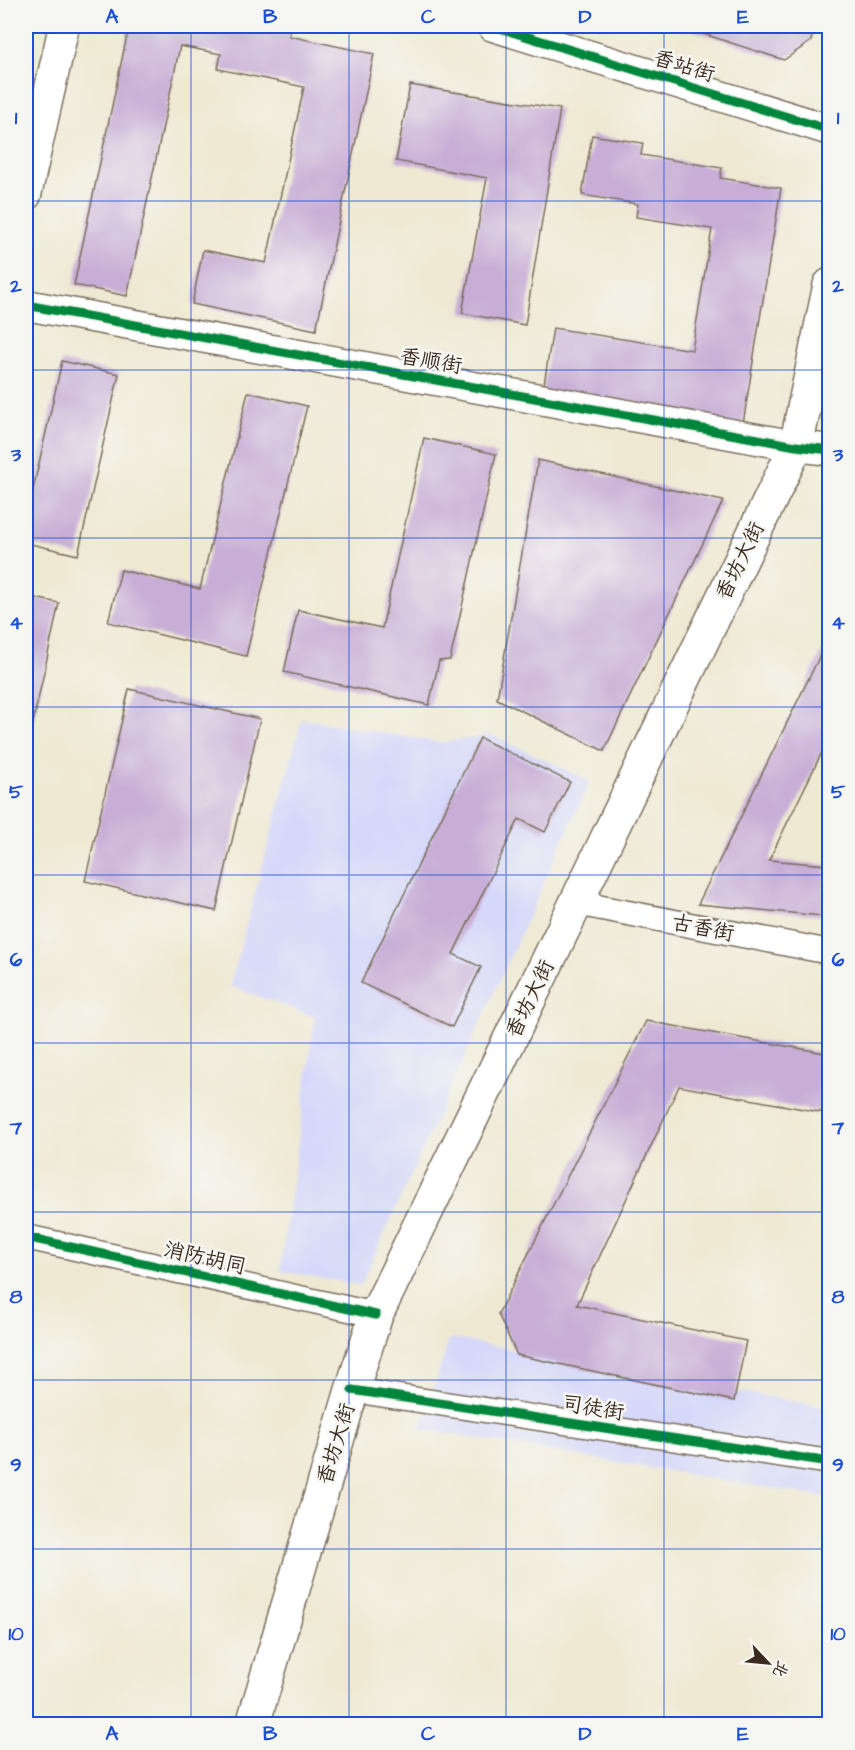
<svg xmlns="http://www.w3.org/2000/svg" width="855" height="1750" viewBox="0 0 855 1750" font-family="'Architects Daughter','LXGW WenKai TC',sans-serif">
  <rect width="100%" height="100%" fill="#f6f6f2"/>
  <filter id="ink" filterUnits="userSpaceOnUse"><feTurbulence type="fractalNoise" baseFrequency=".0167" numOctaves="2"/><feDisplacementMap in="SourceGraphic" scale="12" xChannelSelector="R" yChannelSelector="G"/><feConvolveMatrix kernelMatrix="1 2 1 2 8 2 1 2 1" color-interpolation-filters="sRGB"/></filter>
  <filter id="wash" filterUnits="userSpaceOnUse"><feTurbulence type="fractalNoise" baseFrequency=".008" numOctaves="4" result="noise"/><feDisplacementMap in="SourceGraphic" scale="24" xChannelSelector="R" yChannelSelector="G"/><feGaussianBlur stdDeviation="1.35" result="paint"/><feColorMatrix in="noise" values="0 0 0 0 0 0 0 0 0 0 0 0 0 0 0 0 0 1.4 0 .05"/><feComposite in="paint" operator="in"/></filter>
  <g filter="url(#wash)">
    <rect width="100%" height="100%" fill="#efe9d3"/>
    <path fill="#d5d8f9" d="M302 719 442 743 492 735 590 781 361 1285 280 1271 315 1017 230 986Z
      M450 1338 829 1408V1498L420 1429Z"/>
    <g id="blocks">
      <path fill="#c8aed6" d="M129 26H291L289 36 374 54 316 330 192 304 203 250 266 263 304 87 218 69 221 54 180 46 127 296 74 285Z
        M679 26H814L811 41 784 60Z
        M410 85 560 109 525 325 462 313 487 178 396 161Z
        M592 135 643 143 641 155 722 168 720 178 781 188 742 430 542 397 553 328 692 350 712 229 636 217 638 204 582 195Z
        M62 361 119 374 78 555 26 543V521Z
        M248 392 307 406 246 656 108 622 121 570 200 589Z
        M424 438 496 454 450 660 439 661 429 705 284 672 298 610 382 628Z
        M538 460 723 501 604 751 497 699Z
        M26 596 59 603 28 746H26Z
        M830 635V736L769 860 827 865 822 916 698 904Z
        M129 689 260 719 216 911 85 881Z
        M480 738 570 782 545 832 519 819 453 954 481 967 452 1027 361 983Z
        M646 1021 830 1054V1114L679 1086 577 1305 746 1341 734 1401 517 1355 498 1314Z"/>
    </g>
  </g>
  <g filter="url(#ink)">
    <use href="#blocks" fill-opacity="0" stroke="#7a6d5d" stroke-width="1.5"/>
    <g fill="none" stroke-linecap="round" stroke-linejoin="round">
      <defs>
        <path id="minor" d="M576 903 830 952
          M26 1237 376 1315
          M352 1390 830 1462"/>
        <path id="tertiary" d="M493 26 830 130
          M26 195 64 26
          M26 305 796 446 830 450"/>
        <path id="secondary" d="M253 1724 352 1390 376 1315 576 903 796 446 830 285"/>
      </defs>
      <use href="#minor" stroke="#7a6d5d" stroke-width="27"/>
      <use href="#tertiary" stroke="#7a6d5d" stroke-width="33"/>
      <use href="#secondary" stroke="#7a6d5d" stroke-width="36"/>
      <use href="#minor" stroke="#fff" stroke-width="24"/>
      <use href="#tertiary" stroke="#fff" stroke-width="30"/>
      <use href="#secondary" stroke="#fff" stroke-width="33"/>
      <defs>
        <path id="cycleway" d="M493 26 830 130
          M26 305 796 446 830 450
          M26 1237 376 1315
          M352 1390 830 1462"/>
      </defs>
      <use href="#cycleway" stroke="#f6f6f2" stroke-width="13"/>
      <use href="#cycleway" stroke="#00873e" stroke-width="9"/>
    </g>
  </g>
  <path fill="none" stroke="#1d4ed8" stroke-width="1.5" stroke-opacity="0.55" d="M191 26V1724M349 26V1724M506 26V1724M664 26V1724M26 201H830M26 370H830M26 538H830M26 707H830M26 875H830M26 1043H830M26 1212H830M26 1380H830M26 1549H830"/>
  <g text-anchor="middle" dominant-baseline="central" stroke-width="5" stroke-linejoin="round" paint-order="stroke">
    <g font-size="21" fill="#3b2a1e" stroke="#f6f6f2">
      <text transform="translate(684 66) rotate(17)">香站街</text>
      <text transform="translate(431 361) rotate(10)">香顺街</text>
      <text transform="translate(740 561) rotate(-64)">香坊大街</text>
      <text transform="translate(703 928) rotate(11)">古香街</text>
      <text transform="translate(530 999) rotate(-64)">香坊大街</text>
      <text transform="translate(205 1258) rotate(13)">消防胡同</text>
      <text transform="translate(593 1408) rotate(9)">司徒街</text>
      <text transform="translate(336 1444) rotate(-73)">香坊大街</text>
    </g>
  </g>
  <rect width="855" height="1750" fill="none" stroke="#f6f6f2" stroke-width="66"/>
  <g transform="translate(768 1663) rotate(116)" stroke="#f6f6f2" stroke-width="4.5" paint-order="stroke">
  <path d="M0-4.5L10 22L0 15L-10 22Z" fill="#3b2a1e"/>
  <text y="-9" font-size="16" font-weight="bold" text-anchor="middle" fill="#3b2a1e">北</text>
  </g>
  <rect x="33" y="33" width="789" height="1684" fill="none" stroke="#1d4ed8" stroke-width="2"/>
  <g font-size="20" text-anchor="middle" font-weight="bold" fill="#1d4ed8">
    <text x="112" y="23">A</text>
    <text x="270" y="23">B</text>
    <text x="428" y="23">C</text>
    <text x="585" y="23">D</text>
    <text x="743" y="23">E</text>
    <text x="16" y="124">1</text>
    <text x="838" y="124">1</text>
    <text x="16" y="292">2</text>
    <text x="838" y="292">2</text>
    <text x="16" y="461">3</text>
    <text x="838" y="461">3</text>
    <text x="16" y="629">4</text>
    <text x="838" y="629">4</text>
    <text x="16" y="798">5</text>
    <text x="838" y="798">5</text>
    <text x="16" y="966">6</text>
    <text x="838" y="966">6</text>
    <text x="16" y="1134">7</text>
    <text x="838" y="1134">7</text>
    <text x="16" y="1303">8</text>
    <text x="838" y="1303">8</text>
    <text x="16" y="1471">9</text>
    <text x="838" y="1471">9</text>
    <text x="16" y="1640">10</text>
    <text x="838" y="1640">10</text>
    <text x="112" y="1740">A</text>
    <text x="270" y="1740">B</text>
    <text x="428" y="1740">C</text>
    <text x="585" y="1740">D</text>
    <text x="743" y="1740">E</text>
  </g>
</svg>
